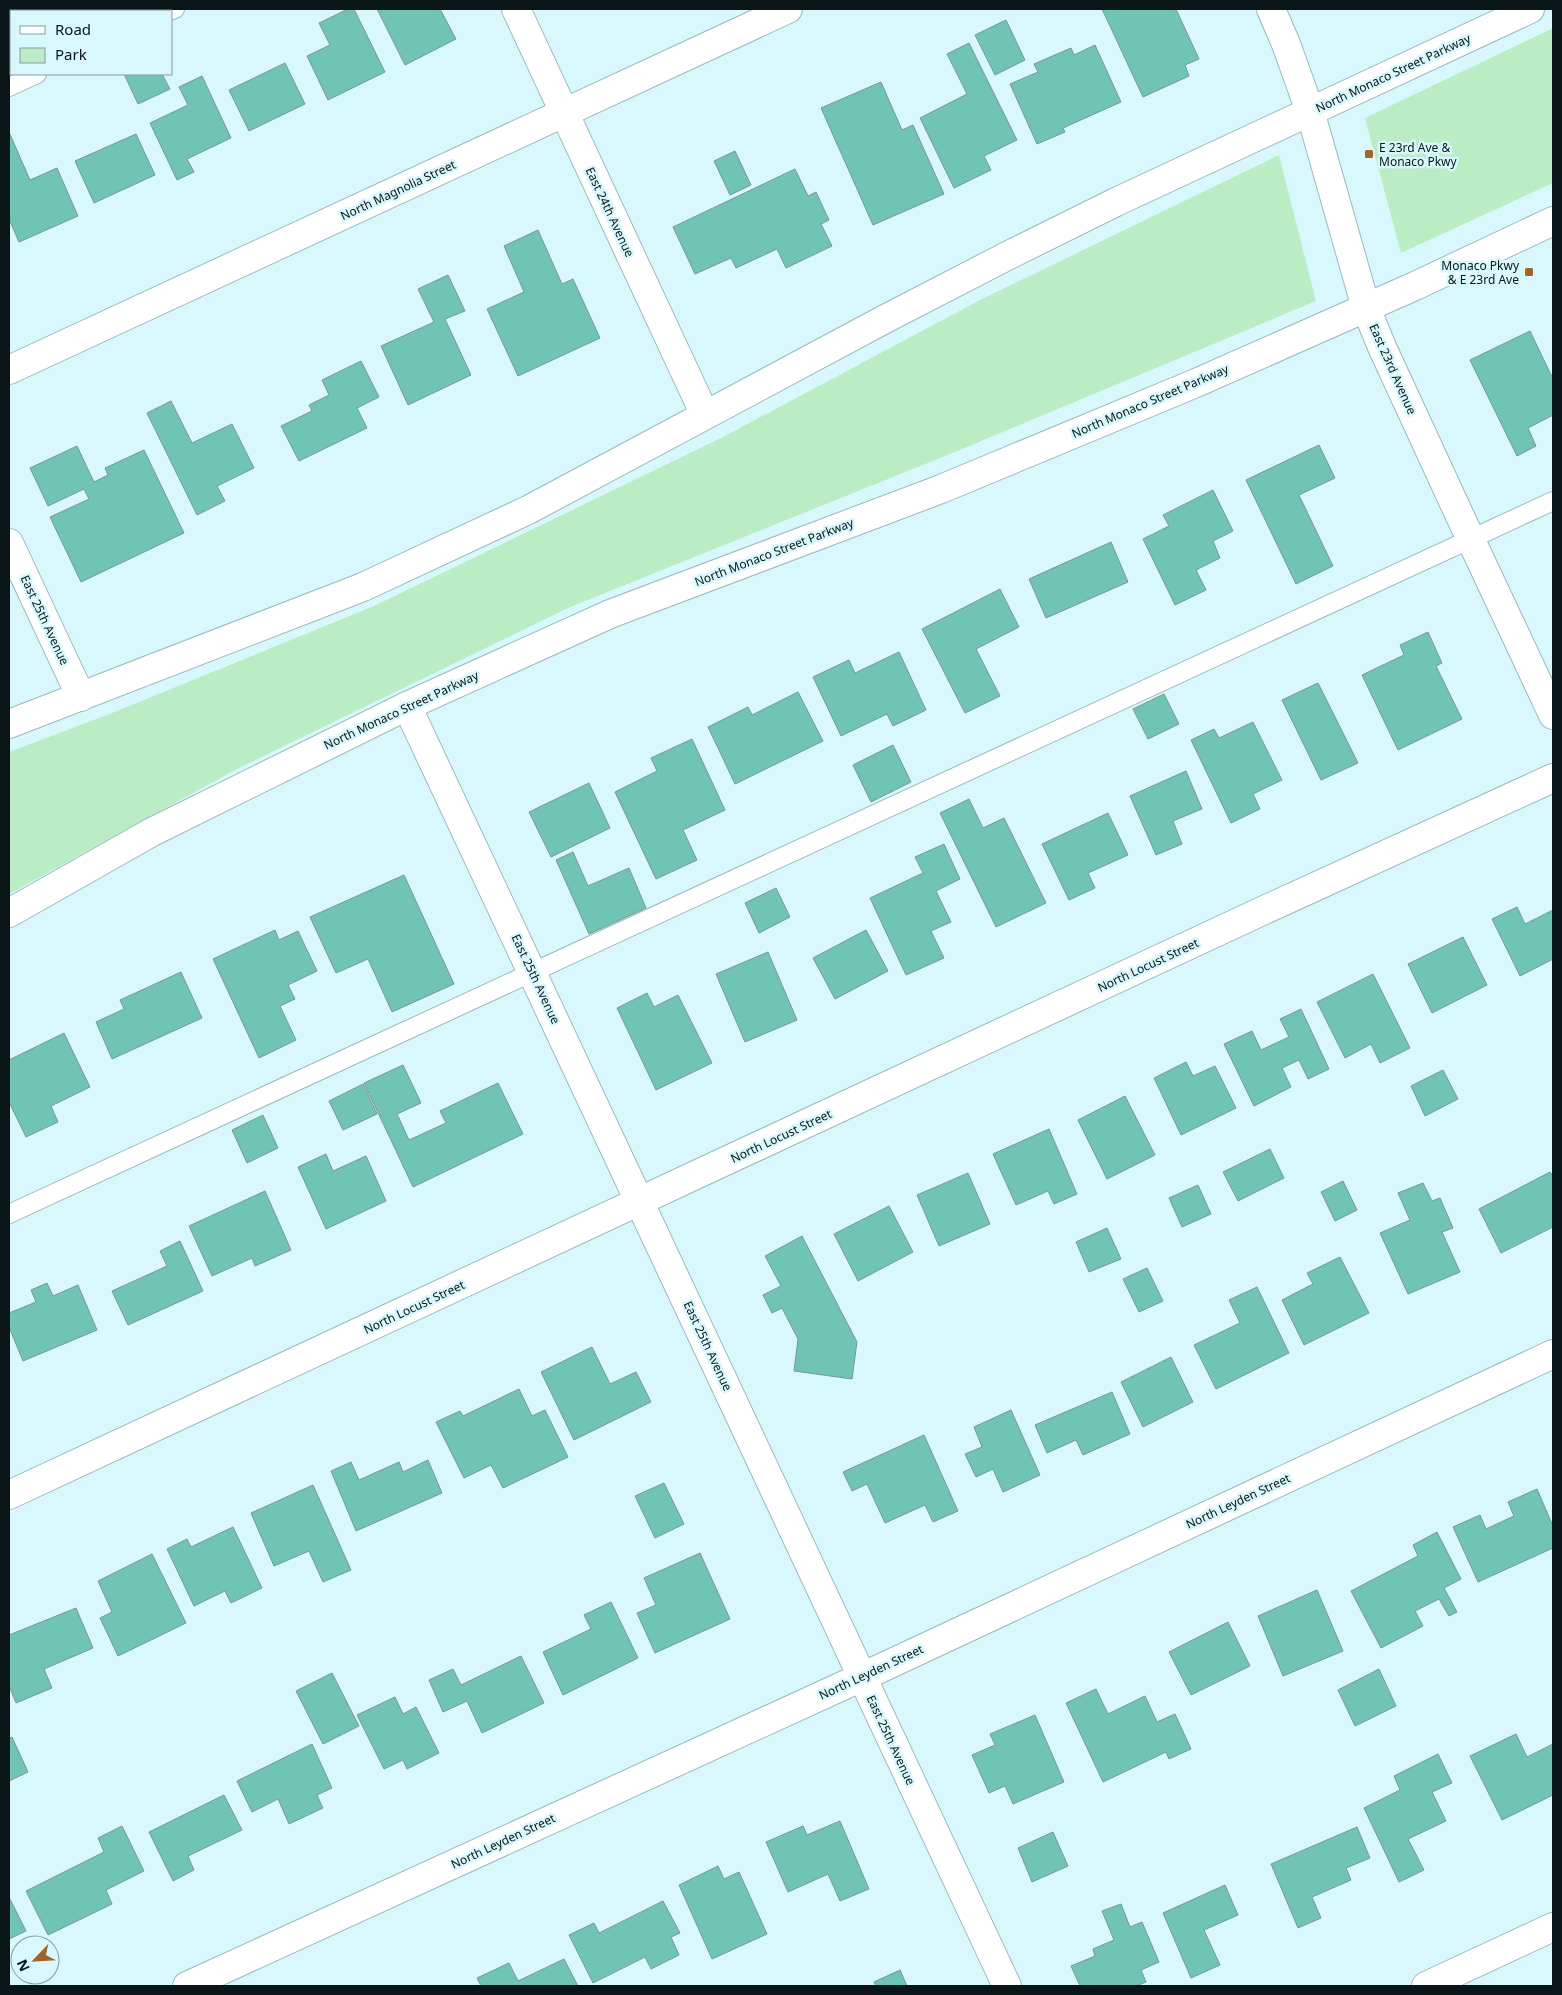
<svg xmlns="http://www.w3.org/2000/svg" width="1562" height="1995" viewBox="0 0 1562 1995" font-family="'Noto Sans',sans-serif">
  <rect width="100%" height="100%" fill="#d8f8fe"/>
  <path fill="#bbedc5" d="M1553 28V183L1401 253 1365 118Z
    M1279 155 1316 301 955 452 568 608 235 770 9 894V752L112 713 374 606 721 438 980 300Z"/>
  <path fill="#70c4b4" stroke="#7a9791" d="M348 9H354L385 72 328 100 307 56 330 45 319 23Z
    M377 9H440L456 39 405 65Z
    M1102 9H1176L1199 59 1185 65 1189 76 1143 97Z
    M1006 20 1025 60 995 75 975 35Z
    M969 43 1017 140 984 156 991 170 954 188 920 118 967 94 947 54Z
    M1095 45 1121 102 1063 128 1065 132 1037 144 1010 84 1038 72 1034 64 1071 48 1074 55Z
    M285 63 305 104 249 131 229 90Z
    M124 74H162L170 89 138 104Z
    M202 76 231 138 187 159 194 172 177 180 150 123 188 105 179 87Z
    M881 82 902 130 913 125 944 194 873 225 821 108Z
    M9 132 30 180 57 168 78 216 19 242 9 219Z
    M136 134 155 175 94 203 75 161Z
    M735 151 751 185 730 195 714 161Z
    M795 169 808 196 816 192 829 220 821 224 832 246 786 268 777 249 736 268 731 258 695 274 673 227Z
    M538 230 562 284 573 279 600 338 518 376 487 309 524 292 504 246Z
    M448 275 465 311 445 319 471 375 408 405 381 346 434 322 418 289Z
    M1530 331 1553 379V415L1528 428 1536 446 1517 456 1470 360Z
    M361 361 379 397 357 408 367 428 299 461 281 426 312 411 309 405 329 395 322 380Z
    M171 401 192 443 232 424 254 468 217 486 225 501 197 515 147 413Z
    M1319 445 1335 478 1299 495 1333 566 1296 584 1246 480Z
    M77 446 94 482 108 475 105 468 144 450 184 533 81 582 50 517 89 499 84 489 48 506 30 468Z
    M1213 490 1233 531 1213 541 1220 558 1196 570 1206 590 1175 605 1143 539 1169 526 1163 515Z
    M1111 542 1128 582 1046 618 1029 579Z
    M1000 589 1019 627 976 649 1000 696 965 713 922 629Z
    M1428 632 1442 663 1436 666 1462 719 1398 750 1362 675 1404 655 1400 645Z
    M899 652 926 710 893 726 887 714 841 736 813 677 849 660 855 673Z
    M1318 683 1358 763 1321 780 1282 700Z
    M798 692 823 741 735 784 708 727 748 707 752 715Z
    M1164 694 1179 724 1148 739 1133 709Z
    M1253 722 1282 780 1253 794 1260 809 1231 823 1191 740 1214 729 1219 738Z
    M692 739 725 810 683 830 697 860 656 879 615 792 657 771 651 758Z
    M893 745 911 782 871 802 853 765Z
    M1186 771 1202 809 1173 821 1182 844 1156 855 1130 796Z
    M589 783 610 828 551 857 529 812Z
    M969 799 983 828 1004 818 1046 903 996 927 940 813Z
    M1108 813 1128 855 1088 873 1095 888 1069 900 1042 844Z
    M944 844 960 879 936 891 951 922 931 931 944 958 906 975 870 898 923 873 915 857Z
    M573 852 588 886 629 868 646 908 589 934 556 860Z
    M404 875 454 984 392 1012 368 959 336 973 310 917Z
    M776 888 790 917 759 933 745 903Z
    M1517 907 1525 924 1553 910V959L1520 976 1492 919Z
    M275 930 279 940 298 931 317 971 288 985 295 999 280 1006 296 1040 259 1058 213 959Z
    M866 930 888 971 835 999 813 958Z
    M1463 937 1487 985 1432 1013 1408 964Z
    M768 952 797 1020 745 1042 716 974Z
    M181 972 202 1018 112 1059 96 1022 124 1009 120 1000Z
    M1373 974 1410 1048 1380 1063 1371 1044 1345 1058 1317 1002Z
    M647 993 654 1007 678 995 712 1063 656 1090 617 1008Z
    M1301 1009 1329 1069 1308 1079 1299 1060 1282 1068 1291 1087 1254 1106 1224 1044 1252 1031 1261 1050 1289 1037 1280 1019Z
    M64 1033 90 1087 51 1106 58 1122 26 1137 9 1102V1060Z
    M1186 1062 1193 1076 1215 1066 1236 1108 1181 1135 1154 1078Z
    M403 1065 421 1103 397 1114 409 1140 446 1123 440 1111 498 1083 523 1134 413 1187 364 1083Z
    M1443 1070 1458 1099 1425 1116 1411 1086Z
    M363 1084 377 1114 343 1130 329 1101Z
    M1125 1096 1155 1155 1107 1179 1078 1120Z
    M263 1115 278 1148 247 1163 232 1130Z
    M1049 1129 1077 1194 1054 1204 1048 1191 1016 1205 993 1154Z
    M1270 1149 1284 1178 1238 1201 1223 1172Z
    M326 1154 333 1171 366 1156 386 1201 326 1229 298 1167Z
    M1550 1172 1553 1177V1227L1501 1253 1479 1209Z
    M968 1173 990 1224 939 1246 917 1195Z
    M1343 1181 1357 1210 1335 1221 1321 1192Z
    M1423 1183 1432 1201 1440 1198 1453 1228 1442 1232 1460 1272 1408 1294 1380 1233 1410 1220 1398 1193Z
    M1198 1185 1211 1214 1182 1227 1169 1198Z
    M265 1191 291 1250 255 1266 252 1258 212 1276 189 1226Z
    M889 1206 913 1252 858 1281 834 1234Z
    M1107 1228 1121 1259 1089 1272 1076 1242Z
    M802 1236 857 1342 852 1379 794 1371 798 1339 782 1308 772 1313 763 1295 781 1286 765 1256Z
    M180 1241 203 1291 128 1325 112 1291 167 1266 160 1251Z
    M1340 1257 1369 1313 1304 1345 1282 1300 1313 1284 1307 1273Z
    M1147 1268 1163 1301 1139 1312 1123 1279Z
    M47 1283 53 1296 78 1285 97 1330 23 1361 9 1327V1313L36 1302 31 1290Z
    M1257 1287 1289 1353 1216 1389 1194 1345 1240 1323 1229 1300Z
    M592 1347 610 1384 636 1372 651 1402 574 1440 541 1372Z
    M1171 1357 1193 1402 1143 1427 1121 1382Z
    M519 1389 532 1416 545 1410 568 1457 503 1488 491 1465 464 1478 436 1422 460 1411 463 1416Z
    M1112 1392 1130 1434 1083 1455 1076 1440 1047 1453 1035 1425Z
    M1011 1410 1040 1475 1003 1492 993 1469 976 1477 965 1454 982 1447 974 1427Z
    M924 1435 958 1511 933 1522 925 1505 885 1523 867 1484 852 1491 843 1472Z
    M428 1460 442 1493 356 1531 331 1471 351 1462 359 1480 399 1462 403 1472Z
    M664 1483 684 1524 655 1538 635 1496Z
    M313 1485 351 1570 323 1582 309 1551 274 1566 251 1513Z
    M1537 1489 1553 1526V1548L1478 1582 1453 1527 1480 1515 1486 1529 1514 1516 1508 1502Z
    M233 1527 262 1588 231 1603 225 1591 194 1606 167 1549 187 1539 191 1547Z
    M1437 1532 1461 1579 1444 1588 1457 1612 1449 1616 1439 1599 1415 1611 1423 1626 1381 1648 1351 1591 1418 1556 1413 1545Z
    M700 1553 730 1619 655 1653 637 1613 656 1605 644 1578Z
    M152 1554 186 1623 118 1656 100 1618 112 1612 98 1581Z
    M1317 1590 1343 1651 1283 1676 1258 1616Z
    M611 1602 638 1658 563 1695 543 1652 591 1629 584 1615Z
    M76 1608 93 1648 44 1669 52 1688 16 1703 9 1686V1635Z
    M1228 1622 1250 1666 1191 1695 1169 1652Z
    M521 1656 544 1703 482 1733 467 1701 443 1712 429 1680 453 1669 461 1685Z
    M1379 1669 1396 1706 1355 1726 1338 1690Z
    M332 1673 359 1726 323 1744 296 1691Z
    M1096 1689 1108 1714 1145 1696 1157 1722 1175 1714 1191 1749 1169 1759 1166 1752 1103 1782 1066 1703Z
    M395 1697 403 1714 416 1707 439 1753 407 1769 403 1760 384 1769 357 1715Z
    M1035 1715 1064 1782 1013 1804 1005 1786 989 1793 972 1755 995 1745 990 1734Z
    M1516 1734 1527 1757 1553 1744V1795L1502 1820 1470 1756Z
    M12 1737 28 1772 9 1781V1738Z
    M312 1744 332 1788 317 1795 323 1808 289 1824 278 1799 252 1812 237 1781Z
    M1438 1754 1452 1783 1432 1792 1446 1821 1408 1839 1424 1870 1399 1882 1364 1808 1400 1790 1394 1776Z
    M224 1795 242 1830 188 1856 194 1870 173 1881 149 1832Z
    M840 1821 869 1889 840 1901 828 1874 788 1892 766 1842 803 1826 807 1835Z
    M122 1826 144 1871 106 1890 112 1904 48 1935 26 1891 104 1852 98 1838Z
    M1357 1827 1370 1858 1346 1868 1351 1880 1312 1897 1321 1918 1298 1928 1271 1864Z
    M1053 1832 1068 1866 1032 1882 1018 1848Z
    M718 1866 724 1879 739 1872 767 1934 712 1959 679 1885Z
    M1225 1885 1238 1915 1204 1930 1220 1965 1191 1978 1163 1913Z
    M9 1897 26 1931 9 1939Z
    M663 1901 680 1933 671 1937 679 1955 651 1969 645 1957 593 1983 569 1935 594 1923 599 1933Z
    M1121 1904 1130 1927 1142 1922 1159 1962 1141 1970 1146 1982 1136 1986H1080L1071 1966 1095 1956 1093 1949 1114 1940 1102 1911Z
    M564 1959 578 1986H481L477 1978 509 1963 518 1981Z
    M900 1970 907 1986H876L874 1982Z"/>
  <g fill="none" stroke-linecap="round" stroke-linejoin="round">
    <defs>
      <path id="service" d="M169 11 175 9
        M9 87 37 74
        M9 1214 1553 501"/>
      <path id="minor" d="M516 9 705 415
        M9 370 788 9
        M9 543 81 697
        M407 706 1007 1986
        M9 1495 1260 912 1553 778
        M187 1986 862 1677 1553 1354
        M1426 1986 1553 1927"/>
      <path id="tertiary" d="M1271 9 1286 44 1310 111 1366 308 1382 347 1471 540 1553 715"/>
      <path id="secondary" d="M9 724 363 587 528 510 887 318 1009 255 1116 202 1530 9
        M9 913 152 832 407 706 610 614 941 489 1196 383 1415 286 1553 221"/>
    </defs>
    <use href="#service" stroke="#9ab9be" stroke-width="20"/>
    <use href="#minor" stroke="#9ab9be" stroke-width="30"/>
    <use href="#tertiary" stroke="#9ab9be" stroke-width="30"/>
    <use href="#secondary" stroke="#9ab9be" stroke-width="30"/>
    <use href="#service" stroke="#fff" stroke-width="18"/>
    <use href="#minor" stroke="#fff" stroke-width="28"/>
    <use href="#tertiary" stroke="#fff" stroke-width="28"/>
    <use href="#secondary" stroke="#fff" stroke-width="28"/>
  </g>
  <g fill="#a26529" stroke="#d8f8fe" stroke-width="2">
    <rect x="1364" y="149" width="10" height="10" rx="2.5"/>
    <rect x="1524" y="267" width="10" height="10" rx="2.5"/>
  </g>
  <g text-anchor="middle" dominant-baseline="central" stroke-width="5" stroke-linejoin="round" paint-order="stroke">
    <g font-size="12" fill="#0a1517" stroke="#d8f8fe">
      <text transform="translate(1393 73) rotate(-25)">North Monaco Street Parkway</text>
      <text transform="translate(398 190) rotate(-25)">North Magnolia Street</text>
      <text transform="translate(610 212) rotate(65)">East 24th Avenue</text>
      <text transform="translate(1393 369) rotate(66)">East 23rd Avenue</text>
      <text transform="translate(1150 401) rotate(-23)">North Monaco Street Parkway</text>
      <text transform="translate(774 552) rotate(-21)">North Monaco Street Parkway</text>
      <text transform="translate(45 620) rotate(65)">East 25th Avenue</text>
      <text transform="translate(401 710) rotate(-25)">North Monaco Street Parkway</text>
      <text transform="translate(1148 965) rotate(-25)">North Locust Street</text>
      <text transform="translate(536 979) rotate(65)">East 25th Avenue</text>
      <text transform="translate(781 1136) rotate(-25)">North Locust Street</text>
      <text transform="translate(414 1307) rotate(-25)">North Locust Street</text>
      <text transform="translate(708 1346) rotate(65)">East 25th Avenue</text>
      <text transform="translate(1238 1501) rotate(-25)">North Leyden Street</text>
      <text transform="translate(871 1672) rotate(-25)">North Leyden Street</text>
      <text transform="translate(891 1740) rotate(65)">East 25th Avenue</text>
      <text transform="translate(503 1841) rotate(-25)">North Leyden Street</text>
    </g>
    <g font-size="12" fill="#0a1517" stroke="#d8f8fe" text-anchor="start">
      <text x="1379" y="147">E 23rd Ave &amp;<tspan x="1379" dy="14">Monaco Pkwy</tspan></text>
      <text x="1519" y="265" text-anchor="end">Monaco Pkwy<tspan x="1519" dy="14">&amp; E 23rd Ave</tspan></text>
    </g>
  </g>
  <rect width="1562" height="1995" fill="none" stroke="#0a1517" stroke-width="20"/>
  <rect x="10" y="10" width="162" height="65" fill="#d8f8fe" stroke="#869da2"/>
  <rect x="20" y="26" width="25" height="8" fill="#ffffff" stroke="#869da2"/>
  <text x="55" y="35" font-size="15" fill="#0a1517">Road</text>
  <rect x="20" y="48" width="25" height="15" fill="#bbedc5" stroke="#869da2"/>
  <text x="55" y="60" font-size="15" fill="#0a1517">Park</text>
  <g transform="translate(35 1960) rotate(245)"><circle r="24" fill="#d8f8fe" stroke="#869da2"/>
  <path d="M0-4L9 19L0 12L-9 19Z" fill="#a26529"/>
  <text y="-8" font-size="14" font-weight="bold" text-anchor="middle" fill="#0a1517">N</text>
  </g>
</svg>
